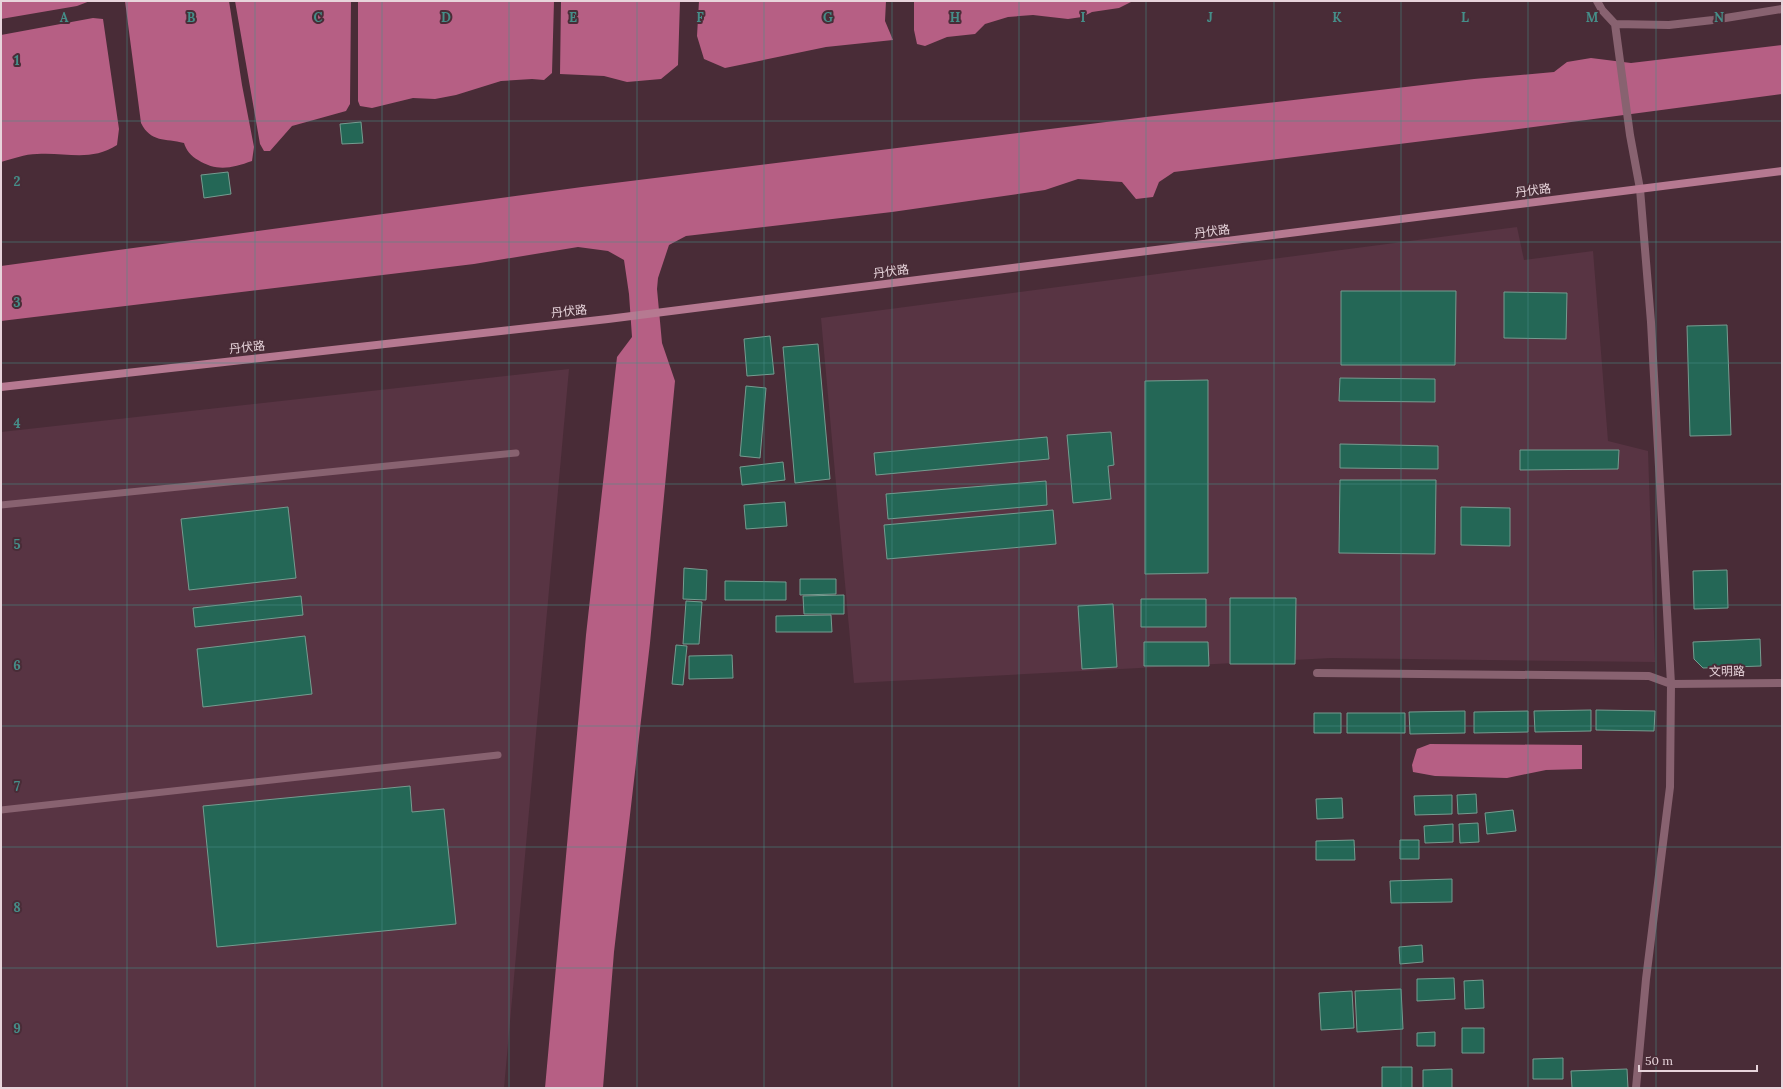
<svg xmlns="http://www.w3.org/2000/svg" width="1783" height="1089" viewBox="0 0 1783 1089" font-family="Lora,'Noto Sans SC',serif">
  <rect width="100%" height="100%" fill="#492c37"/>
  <path fill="#583443" d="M1517 227 1524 260 1593 251 1608 441 1648 451 1655 662 1331 658 854 683 821 318Z
    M569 369 504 1088H1V432Z"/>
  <path fill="#b65f84" d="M1 1H90L77 6 1 19Z
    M125 1H229L242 85 254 147 252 161C232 168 217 172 198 160 191 156 186 150 184 143 165 138 151 143 141 123Z
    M235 1H351L350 104 346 111 292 126 270 151H264L260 144Z
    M358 1H554L552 73 544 80 532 79 501 81 456 95 435 99 413 98 372 108 360 106 358 101Z
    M561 1H680L678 65 661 79 627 82 604 76 560 74Z
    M699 1H886L885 21 893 40 826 47 725 68 704 59 697 36Z
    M914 1H1133L1119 8 1092 12 1082 17 1068 19 1033 15 1008 17 985 24 975 34 947 37 925 46 917 44 914 30Z
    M93 18 103 19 119 129 117 145C91 162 66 152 37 154 25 154 12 159 1 162V35Z
    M1782 45V94L1480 134 1174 172 1159 182 1153 197 1136 199 1122 182 1078 179 1045 190 892 212 686 236 669 245 658 278 657 289 662 343 675 381 650 643 614 952 603 1088H545L586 635 617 357 632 337 629 294 624 260 608 251 578 247 474 264 1 321V266L582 187 1146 117 1474 79 1554 72 1567 62 1591 58 1631 63Z
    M1430 744 1582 745V769L1546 770 1507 778 1435 776 1413 772 1412 765 1417 749Z"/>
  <path fill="#246756" stroke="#759c90" d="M361 122 363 143 342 144 340 124Z
    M228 172 231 194 204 198 201 175Z
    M1341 291H1456L1455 365H1341Z
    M1504 292 1567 293 1566 339 1504 338Z
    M1727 325 1731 435 1690 436 1687 326Z
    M770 336 774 374 747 376 744 339Z
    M818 344 830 479 795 483 783 347Z
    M1340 378 1435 379V402L1339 401Z
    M1208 380V573L1145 574V381Z
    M746 386 766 388 760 458 740 456Z
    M1111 432 1114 465 1108 466 1111 499 1073 503 1067 435Z
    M1047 437 1049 459 876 475 874 453Z
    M1340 444 1438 446V469L1340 468Z
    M1520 450H1619L1618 469 1520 470Z
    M783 462 785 480 742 485 740 467Z
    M1340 480H1436L1435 554 1339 553Z
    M1046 481 1047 505 888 519 886 494Z
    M785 502 787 526 746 529 744 505Z
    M288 507 296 578 189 590 181 519Z
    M1461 507 1510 508V546L1461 545Z
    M1053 510 1056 544 887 559 884 525Z
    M684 568 707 570 706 600 683 599Z
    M1727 570 1728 608 1694 609 1693 571Z
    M800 579H836V594L800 595Z
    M725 581 786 582V600H725Z
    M844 595V614H804L803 596Z
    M301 596 303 615 195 627 193 608Z
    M1230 598H1296L1295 664H1230Z
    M1141 599H1206V627H1141Z
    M686 601 702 602 699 644H683Z
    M1113 604 1117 667 1082 669 1078 606Z
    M831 615 832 632H776V616Z
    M305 636 312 694 203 707 197 649Z
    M1760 639 1761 666 1703 668 1694 659 1693 642Z
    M1144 642H1208L1209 666H1144Z
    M676 645 687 646 683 685 672 684Z
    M732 655 733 678 689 679V656Z
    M1591 710V731L1535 732 1534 711Z
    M1596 710 1655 711 1654 731 1596 730Z
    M1465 711V733L1410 734 1409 712Z
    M1528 711V732L1474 733V712Z
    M1314 713H1341V733H1314Z
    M1347 713H1405V733H1347Z
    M410 786 412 812 444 809 456 924 217 947 203 806Z
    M1476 794 1477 813 1458 814 1457 795Z
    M1452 795V814L1415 815 1414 796Z
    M1342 798 1343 818 1317 819 1316 799Z
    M1513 810 1516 831 1487 834 1485 813Z
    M1478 823 1479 842 1460 843 1459 824Z
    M1453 824V842L1425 843 1424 826Z
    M1354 840 1355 860H1316V841Z
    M1400 840H1419V859H1400Z
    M1452 879V902L1391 903 1390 881Z
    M1422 945 1423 962 1400 964 1399 947Z
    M1454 978 1455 999 1417 1001V979Z
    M1483 980 1484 1008 1465 1009 1464 981Z
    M1401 989 1403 1029 1357 1032 1355 991Z
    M1352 991 1354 1028 1321 1030 1319 993Z
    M1462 1028H1484V1053H1462Z
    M1435 1032V1046H1417V1033Z
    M1563 1058V1079H1533V1059Z
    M1382 1067H1412V1088H1382Z
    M1452 1069V1088H1423V1070Z
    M1627 1069 1628 1088H1572L1571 1071Z"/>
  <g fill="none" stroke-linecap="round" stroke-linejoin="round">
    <path stroke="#886270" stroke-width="7" d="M1 505 516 453
      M1 810 498 755"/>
    <path stroke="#886270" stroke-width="8" d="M1597 1 1602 10 1615 24 1630 135 1640 189 1651 322 1671 684 1670 787 1646 979 1636 1088
      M1615 24 1669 25 1713 20 1782 9
      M1317 673 1649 676 1671 684 1782 683"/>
    <path stroke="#b67991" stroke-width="8" d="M1 387 608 319 1782 171"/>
  </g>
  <path fill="none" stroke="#458e89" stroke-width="1" stroke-opacity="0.55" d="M127 1V1088M255 1V1088M382 1V1088M509 1V1088M637 1V1088M764 1V1088M892 1V1088M1019 1V1088M1146 1V1088M1274 1V1088M1401 1V1088M1528 1V1088M1656 1V1088M1 121H1782M1 242H1782M1 363H1782M1 484H1782M1 605H1782M1 726H1782M1 847H1782M1 968H1782"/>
  <g text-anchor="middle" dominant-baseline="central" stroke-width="4" stroke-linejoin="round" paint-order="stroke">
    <g font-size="12" fill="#e7d4db" stroke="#492c37">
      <text transform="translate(1533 190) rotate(-7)">丹伏路</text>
      <text transform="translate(1212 231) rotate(-7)">丹伏路</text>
      <text transform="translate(891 271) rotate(-7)">丹伏路</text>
      <text transform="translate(569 311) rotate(-6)">丹伏路</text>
      <text transform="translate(247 347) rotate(-6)">丹伏路</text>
      <text transform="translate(1727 671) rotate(-1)">文明路</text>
    </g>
  </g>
  <g font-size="13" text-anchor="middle" font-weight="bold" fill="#458e89" stroke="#492c37" stroke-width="4" stroke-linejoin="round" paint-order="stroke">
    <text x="64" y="22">A</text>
    <text x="191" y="22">B</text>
    <text x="318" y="22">C</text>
    <text x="446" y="22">D</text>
    <text x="573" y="22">E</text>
    <text x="700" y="22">F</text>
    <text x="828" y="22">G</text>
    <text x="955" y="22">H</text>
    <text x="1083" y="22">I</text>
    <text x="1210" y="22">J</text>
    <text x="1337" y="22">K</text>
    <text x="1465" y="22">L</text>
    <text x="1592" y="22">M</text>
    <text x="1719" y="22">N</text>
    <text x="17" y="65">1</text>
    <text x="17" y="186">2</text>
    <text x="17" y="307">3</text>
    <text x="17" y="428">4</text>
    <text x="17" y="549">5</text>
    <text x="17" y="670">6</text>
    <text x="17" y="791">7</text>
    <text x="17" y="912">8</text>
    <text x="17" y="1033">9</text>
  </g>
  <rect width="1783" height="1089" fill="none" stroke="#e7d4db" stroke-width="4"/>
  <path d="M1639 1065v6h118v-6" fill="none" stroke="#e7d4db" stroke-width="2"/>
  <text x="1645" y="1065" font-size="12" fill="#e7d4db" stroke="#492c37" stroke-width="3" paint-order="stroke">50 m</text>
</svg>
